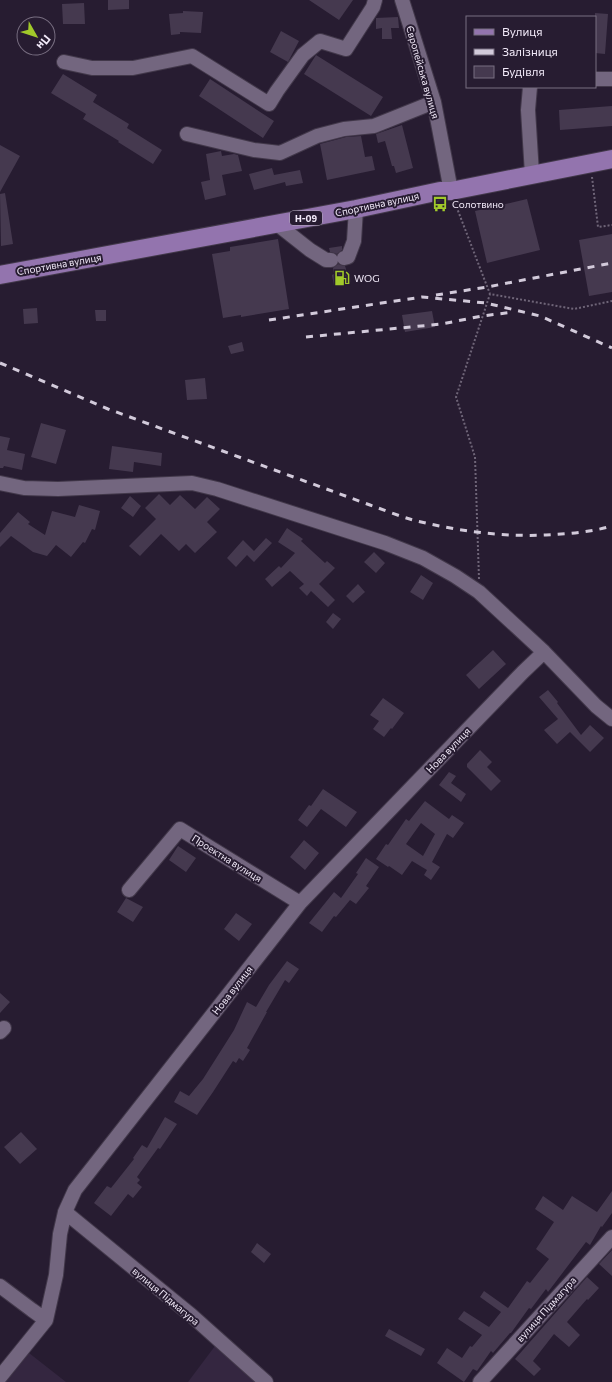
<svg xmlns="http://www.w3.org/2000/svg" width="612" height="1382" viewBox="0 0 612 1382" font-family="Commissioner,sans-serif">
  <rect width="100%" height="100%" fill="#271c31"/>
  <path fill="#342640" d="M215 1346 253 1380 255 1382H188Z
    M29 1353 66 1382H5Z"/>
  <path fill="#45394f" fill-rule="evenodd" d="M108 0H129V9L108 10Z
    M309 0H353L339 20Z
    M84 3 85 24H63L62 4Z
    M183 11 203 12 201 33 180 32V34L171 35 169 14 183 13Z
    M595 13 608 14 605 54 595 53Z
    M398 17 399 28H391L392 39H382V28L376 29V18Z
    M281 31 299 41 288 62 270 52Z
    M316 55 383 97 371 116 304 74Z
    M63 74 97 95 93 102 129 124 127 128 162 150 153 164 118 142 119 141 83 119 86 114 51 93Z
    M210 79 274 121 263 138 199 96Z
    M612 106V126L560 130 559 110Z
    M402 125 413 168 396 173 394 166H392L385 141 378 143 376 134Z
    M361 136 365 157 372 156 375 170 327 180 320 144 346 137Z
    M0 145 20 156 0 192Z
    M221 151 222 156 234 154 238 155 242 171 222 175 226 195 205 200 201 182 210 180 206 154Z
    M272 168 274 175 300 170 303 183 286 186 285 182 254 190 249 174Z
    M5 193 13 244 1 246 0 194Z
    M527 199 540 250 487 263 475 211Z
    M612 234V292L589 296 579 240Z
    M278 239 289 309 241 317V315L223 318 212 254 230 251V247Z
    M342 246V250L337 254 330 252 329 248Z
    M338 264 345 266 347 272 349 271 351 282 334 286 332 275 334 274 333 268Z
    M37 308 38 323 24 324 23 309Z
    M95 310H106V321H96Z
    M432 311 435 327 405 332 402 315Z
    M242 342 244 351 231 354 228 346Z
    M205 378 207 399 187 400 185 380Z
    M41 423 66 430 56 464 31 457Z
    M0 436 10 438 7 450 25 454 22 470 4 466 3 468H0Z
    M112 446 162 453 161 466 134 462 133 472 109 469Z
    M159 494 170 505 180 495 195 509 207 497 220 509 207 522 217 532 195 553 186 544 179 551 161 534 140 556 129 546 156 519 145 508Z
    M130 496 141 506 133 517 121 508Z
    M79 505 100 511 95 530 92 529 85 543 83 542 71 557 56 545 47 556 33 552 11 536 0 547V533L18 512 30 522 28 524 45 535 52 511 75 517Z
    M287 528 303 539 301 541 325 563 327 561 335 568 319 584 335 600 328 607 311 591 307 596 299 588 304 584 290 571 272 587 265 579 279 566 281 568 295 553 278 542Z
    M266 538 272 543 254 562 247 555 236 567 227 558 243 540 254 551Z
    M374 552 385 563 376 573 364 562Z
    M421 575 433 583 423 600 410 592Z
    M358 584 365 592 353 603 346 596Z
    M333 613 341 619 333 629 326 622Z
    M493 650 506 664 479 689 466 675Z
    M548 690 558 702 557 703 581 735 590 725 604 738 590 752 570 732 557 744 544 730 558 719 539 697Z
    M383 698 404 713 392 729 391 728 384 737 373 729 379 721 370 715Z
    M480 750 492 762 487 767 501 781 491 791 467 767V764Z
    M449 772 456 776 451 783 466 794 461 802 439 785Z
    M323 789 357 812 346 827 321 809 307 827 298 820 309 805 311 806Z
    M425 801 449 819 452 815 464 823 453 838 447 834 432 862 440 867 431 880 424 875 427 870 412 861 402 875 389 866 388 867 376 859 386 844 388 845 406 819 409 821ZM421 823 435 834 423 856 406 844Z
    M304 840 319 853 305 870 290 857Z
    M178 846 196 858 186 872 169 860Z
    M366 858 379 867 366 886 369 888 356 904 350 900 336 917 334 916 322 932 309 923 334 892 341 898 358 874 356 873Z
    M126 898 143 907 133 922 117 912Z
    M236 913 252 924 239 941 224 929Z
    M287 961 299 969 289 983 285 980 266 1012H267L247 1048 250 1050 243 1061 239 1058 236 1063 233 1061 213 1092 197 1115 174 1102 180 1091 189 1096 203 1079 234 1030 247 1002 256 1007 269 985Z
    M0 993 10 1002 0 1013Z
    M165 1117 177 1124 160 1149 158 1148 137 1177 140 1180 137 1183 142 1187 133 1198 128 1194 111 1216 94 1203 107 1186 111 1188 134 1159 133 1158 142 1145 147 1148Z
    M21 1132 37 1149 20 1164 4 1147Z
    M612 1191V1213L602 1227 601 1226 590 1245 586 1242 548 1292 546 1289 531 1309 529 1308 511 1333H510L493 1353 491 1351 477 1371 473 1369 464 1382 437 1363 447 1348 462 1358 470 1346 472 1347 482 1335 458 1319 464 1311 489 1327 501 1312 480 1297 484 1291 508 1308 527 1281 530 1283 549 1259 536 1249 554 1222 535 1209 543 1196 563 1210 572 1196 597 1212Z
    M257 1243 271 1254 264 1263 251 1252Z
    M612 1250V1276L599 1264Z
    M587 1277 599 1288 588 1300 587 1299 567 1322 580 1335 569 1347 554 1334 533 1361 541 1369 534 1376 515 1359Z
    M389 1329 425 1349 421 1356 385 1336Z"/>
  <g fill="none" stroke-linecap="round" stroke-linejoin="round">
    <defs>
      <path id="minor" d="M402 0 434 102 451 191
        M64 62 92 68H133L192 56 269 104 277 91 303 55 320 41 346 49 373 7 375 0
        M595 79H612
        M530 87 528 110 532 174
        M187 134 254 150 280 153 317 136 344 129 374 126 434 102
        M277 224 310 250 326 260H331
        M344 258 348 257 354 241 356 209
        M0 483 24 488 58 489 192 483 217 489 385 543 423 558 455 576 479 592 544 652 596 706 612 719
        M129 890 180 829 300 903
        M0 1032 4 1028
        M65 1212 191 1315 266 1382
        M0 1286 32 1310 46 1320
        M0 1377 46 1320 56 1275 60 1234 65 1212 75 1190 300 903 523 672 544 652
        M480 1382 612 1237"/>
      <path id="major" d="M0 275 356 209 440 191H451L612 159"/>
    </defs>
    <use href="#minor" stroke="#42384a" stroke-width="16"/>
    <use href="#major" stroke="#42384a" stroke-width="20"/>
    <path stroke="#6f6578" stroke-width="2" stroke-dasharray="2 2" stroke-linecap="butt" d="M592 177 598 227 612 225
      M455 203 490 294 574 309 612 301
      M479 579 475 457 456 397 490 294"/>
    <use href="#minor" stroke="#73667f" stroke-width="14"/>
    <use href="#major" stroke="#9374ae" stroke-width="18"/>
    <path stroke="#d2cada" stroke-width="3" stroke-dasharray="7 7" stroke-linecap="butt" d="M436 295 487 287 612 263
      M269 320 422 297 486 303 540 316 612 348
      M306 337 442 324 482 316 514 312
      M0 363 108 409 370 505C384 510 399 516 413 520 457 531 501 537 546 535 568 534 591 532 612 526"/>
  </g>
  <defs>
    <symbol id="bus-bare" viewBox="-9 -9 18 18"><path d="M-5-6H5V4H4V6H2V4H-2V6H-4V4H-5ZM-3.5-4V0h7V-4ZM-3.5 1.2v1.5H-2V1.2ZM2 1.2v1.5H3.5V1.2Z" fill="#a1c92a" stroke="#271c31" stroke-width="2.5" paint-order="stroke"/></symbol>
    <symbol id="fuel-bare" viewBox="-9 -9 18 18"><path d="M-5.5-6h7V0h2V4h1.3V-2.5L3-4.5l.8-.8L6-3V5H2.5V1h-1V6h-7ZM-4.2-4.7v3.2H.2V-4.7Z" fill="#a1c92a" stroke="#271c31" stroke-width="2.5" paint-order="stroke"/></symbol>
  </defs>
  <g fill-rule="evenodd">
    <use href="#bus-bare" x="429" y="193" width="22" height="22"/>
    <use href="#fuel-bare" x="331" y="267" width="22" height="22"/>
  </g>
  <g text-anchor="middle" dominant-baseline="central" stroke-width="4" stroke-linejoin="round" paint-order="stroke">
    <rect fill="#271c31" stroke="#b5acbd" stroke-width="1" x="290" y="211" width="32" height="14" rx="3"/>
    <g font-size="9" font-weight="bold" fill="#f2eaf9">
      <text x="306" y="218">Н-09</text>
    </g>
    <g font-size="10" fill="#f2eaf9" stroke="#271c31">
      <text transform="translate(423 72) rotate(74)">Європейська вулиця</text>
      <text transform="translate(377 204) rotate(-12)">Спортивна вулиця</text>
      <text transform="translate(59 264) rotate(-10)">Спортивна вулиця</text>
      <text transform="translate(448 750) rotate(-46)">Нова вулиця</text>
      <text transform="translate(227 858) rotate(32)">Проектна вулиця</text>
      <text transform="translate(232 990) rotate(-52)">Нова вулиця</text>
      <text transform="translate(166 1296) rotate(40)">вулиця Підмагура</text>
      <text transform="translate(546 1309) rotate(-48)">вулиця Підмагура</text>
    </g>
    <g font-size="10" fill="#f2eaf9" stroke="#271c31" text-anchor="start">
      <text x="452" y="204">Солотвино</text>
      <text x="354" y="278">WOG</text>
    </g>
  </g>
  <rect x="466" y="16" width="130" height="72" fill="#271c31" stroke="#786e81"/>
  <rect x="474" y="29" width="20" height="6" fill="#9374ae" stroke="#786e81"/>
  <text x="502" y="36" font-size="12" fill="#f2eaf9">Вулиця</text>
  <rect x="474" y="49" width="20" height="6" fill="#d2cada" stroke="#786e81"/>
  <text x="502" y="56" font-size="12" fill="#f2eaf9">Залізниця</text>
  <rect x="474" y="66" width="20" height="12" fill="#45394f" stroke="#786e81"/>
  <text x="502" y="76" font-size="12" fill="#f2eaf9">Будівля</text>
  <g transform="translate(36 36) rotate(129)"><circle r="19" fill="#271c31" stroke="#786e81"/>
  <path d="M0-3L7 15L0 10L-7 15Z" fill="#a1c92a"/>
  <text y="-6" font-size="11" font-weight="bold" text-anchor="middle" fill="#f2eaf9">Пн</text>
  </g>
</svg>
